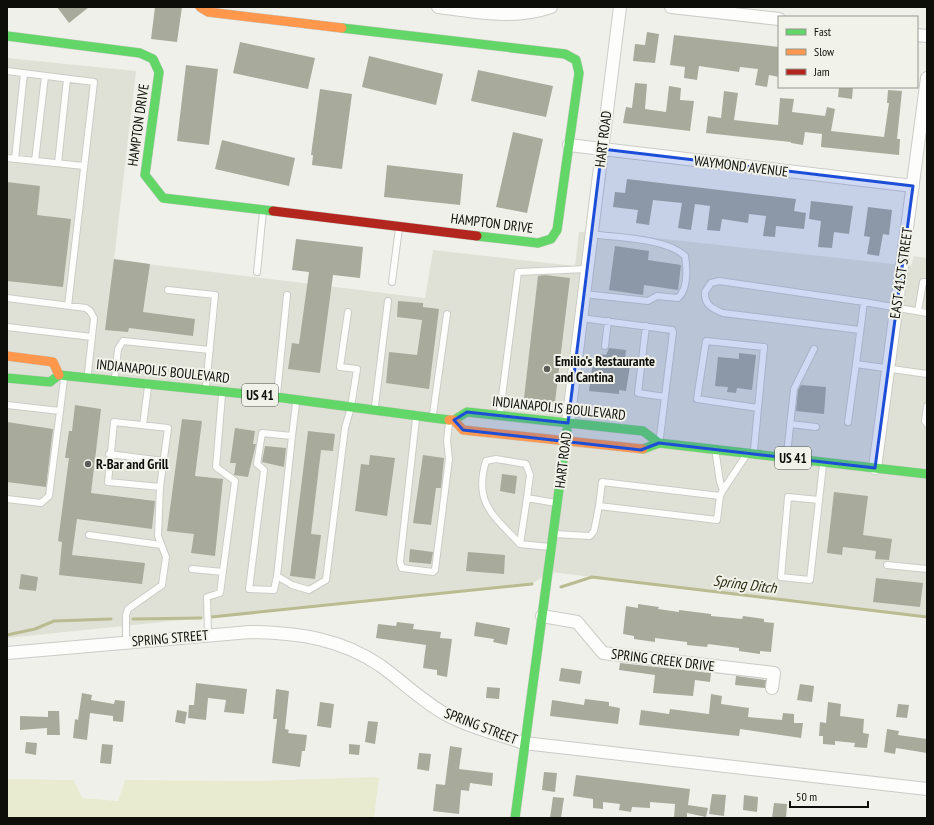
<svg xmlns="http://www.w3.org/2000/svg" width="934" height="825" viewBox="0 0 934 825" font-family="'PT Sans Narrow',sans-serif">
  <rect width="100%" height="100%" fill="#f0f0eb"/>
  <path fill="#e0e1d6" d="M7 58 136 71 114 260 425 298 433 250 575 266 579 232H601L911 266 914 256 927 258V617L550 572 532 584 7 638Z"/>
  <path fill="#e9ebd1" d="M379 777 374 818H7V779L74 780 82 798 118 801 125 780 254 781Z"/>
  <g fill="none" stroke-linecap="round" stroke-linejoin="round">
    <path stroke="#b9bc90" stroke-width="3" d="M561 587 592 577 927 617
      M211 617 532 584
      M133 619 201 618
      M7 635 35 629 54 621 111 619"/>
  </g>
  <path fill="#a8aa9c" d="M57 7H89L69 23Z
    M155 7H182L177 42 151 39Z
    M647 32 659 34 655 63 633 61 635 44 645 45Z
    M674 35 779 47V77L769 75 767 87 755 85 758 69 740 67 739 72 699 66 697 80 684 78 685 67 670 65Z
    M240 42 315 58 308 89 233 73Z
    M369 56 443 74 436 105 362 87Z
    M186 65 218 69 209 145 177 141Z
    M478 70 553 86 546 117 471 101Z
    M635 83 647 84 645 109 666 112 669 86 681 88 680 100 694 101 690 131 623 123 626 107 632 108Z
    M839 87H853L852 99 838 97Z
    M320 89 352 94 342 169 312 165 313 155H311Z
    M888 90 902 91 897 139H900L899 155 821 147 822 134 805 132 803 145 791 143V142L706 133 708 116 721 118 724 91 738 93 734 120 778 125 780 98 794 99 792 112 825 116 827 107 835 109 831 131 884 137 889 103H887Z
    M513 132 543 139 527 213 496 207Z
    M222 140 295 158 289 186 215 169Z
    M387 165 463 174 460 205 384 197Z
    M627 179 796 199 794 211 806 213 804 229 776 226 775 237 763 236 766 216 749 214 748 223 722 219 720 231 707 230 710 206 695 204 691 230 678 228 682 203 653 200 649 225 636 223 638 210 613 207 615 192 625 193Z
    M7 182 40 186 37 215 71 219 63 287 7 281Z
    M811 201 853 206 849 234 834 232 832 248 818 247 821 221 809 219Z
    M868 207 892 210 889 235 883 234 879 256 867 254 870 237 864 236Z
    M296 239 363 247 360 278 333 275 320 373 288 369 292 343 299 344 309 272 292 270Z
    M615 246 649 251 648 260 681 265 678 290 644 285 643 295 609 290Z
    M114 259 150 264 143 312 195 319 193 336 129 328 128 332 105 330Z
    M545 275 570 278 555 402 524 398 538 276Z
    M398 301 423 303V307L439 309 429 389 386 383 389 352 417 355 422 320 397 317Z
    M609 348 626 350 624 365 630 366 626 391 619 390V394L589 391 593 362 599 363 600 354 606 355Z
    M739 353 756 355 752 390 737 388 736 393 727 392 728 387 715 386 718 357 739 359Z
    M801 385 826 387 824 414 796 411 798 390Z
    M75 405 101 409 91 493 155 501 152 529 77 519 72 555 145 563 142 584 59 575 62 542 58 541 69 458H65L69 431H72Z
    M182 419 202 421 195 476 223 479 215 556 191 553 194 534 167 531Z
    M7 422 53 429 46 487 7 482Z
    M235 428 255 431 253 444H256L248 477 234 475 236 463H230Z
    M308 431 335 434 333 451 321 450 311 534 321 535 315 579 290 576Z
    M265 446 286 448 284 467 262 462Z
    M370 455 395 458 387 516 355 511 361 464 369 465Z
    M423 455 444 458 441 488H436L431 525 413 523Z
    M502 474 517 476 515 494 500 491Z
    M834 492 868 496 863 535 892 539 889 560 875 559 876 551 843 547 842 555 827 553Z
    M410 549 433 552 431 564 409 562Z
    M468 552 505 555 504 574 466 571Z
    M21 574 38 577 36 591 19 589Z
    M876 578 923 583 920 607 873 602Z
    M638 604 659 607 658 609 679 612V610L711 614V616L742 619 743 616 764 619V622L774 623 771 652 760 651V654L739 651V648L708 644 707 647 687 645V642L655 638V642L634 639V636L623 634 626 606 638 608Z
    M397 622 414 624 413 629 441 632 440 638 452 639 447 677 437 675V670L423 668 426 645 376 638 378 624 396 626Z
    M476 622 510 628 507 645 493 642 494 639 474 636Z
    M620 663 711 673 710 682 695 680 693 696 653 693 655 675 619 670Z
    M561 668 582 671 580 684 559 681Z
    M736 676 766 680 765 688 735 685Z
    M196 683 247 689 244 714 224 712 226 700 208 698 206 720 188 718 189 705H194Z
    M800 684 814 686 812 702 797 700Z
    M487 687 500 688 499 699 486 698Z
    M276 689 289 691 285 729 289 730 288 733 307 735 305 751H302L300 767 272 763 277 719H273Z
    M82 693 92 695 91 700 114 704 115 700 125 701 123 722 113 721V716L90 713 87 740 73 738 75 719 78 720Z
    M711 694 722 696 721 704 749 708 748 717 782 720 783 713 794 714V723H803L801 738 740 729 739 736 639 725 641 710 669 714 670 709 709 714Z
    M585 699 609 702V706L620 708 618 724 550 716 552 700 584 705Z
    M320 702 334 704 331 728 317 726Z
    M828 702 841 704 840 716 864 719 863 733 869 734 867 748 854 747 855 743 835 741V745L823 744V736H819L820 722 826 723Z
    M898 704 909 705 907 718 896 717Z
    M177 710 187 712 185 724 175 722Z
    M48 711H59L60 735H47V728L20 730V716L48 717Z
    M368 721 378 722 375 744 365 742Z
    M887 729 899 731 898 735 927 739V753L896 748 895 754 884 752Z
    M26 742 37 743 36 755 25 753Z
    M102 744 113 745 111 764 100 763Z
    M349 744 360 745 359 755 349 754Z
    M450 746 462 748 459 769 493 773 492 786 470 783 469 791 461 790 459 814 433 811 436 784 445 785Z
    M419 753 431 754 429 771 417 769Z
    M544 772 557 773 555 792 542 790Z
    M576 775 690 789 688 805 708 808 706 817 687 813V818H674L675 804 650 802V808L632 807 631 812 619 810 620 804 603 802V809L593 808V799L573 796Z
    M712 794 726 795 724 816 709 814Z
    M744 795 758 797 757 812 743 810Z
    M553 797 564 798 561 818H550Z
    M774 803 787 804 786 818H772Z"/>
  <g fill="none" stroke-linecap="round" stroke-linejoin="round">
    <defs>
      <path id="lane" d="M7 71 94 82 68 306
        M7 158 84 166
        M15 159 24 73
        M35 161 45 76
        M58 163 67 79
        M257 272 263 211
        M392 282 399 228
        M168 290 215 295 206 386
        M584 294 648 301 657 296 678 298C688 289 687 269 685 256 666 238 618 238 591 234
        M7 298 86 308 90 311 94 318 88 373
        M918 311 923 282H927
        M927 313 864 302 856 364 927 374
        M581 318 672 330 673 332 660 437
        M646 326 638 393 665 397
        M7 327 92 337
        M860 330 723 313C713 309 704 305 705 292L711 283 719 281 864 302
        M605 346 608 321
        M115 377 118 349 123 341 210 350
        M277 394 287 295
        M7 405 60 411 64 379
        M375 406 388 301
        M927 406 925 421 927 424
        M500 412 518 272 587 269
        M433 414 447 314
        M416 419 400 562 402 568 433 572 435 570 449 459 447 441 449 423
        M848 422 856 364
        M790 424 816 427
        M143 425 148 387
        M292 436 296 403
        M754 450 758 408 697 399 706 341 764 347 758 408
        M109 454 163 461
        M787 454 794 389 814 349
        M716 455 720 482 723 490 745 457
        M720 496 602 482 599 506 717 520 720 496 723 490
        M7 499 41 503 49 496 60 411
        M819 500 788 497 781 577 810 580 823 465
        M554 534 590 536 594 531 599 506
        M89 535 161 545
        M520 544C494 516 473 503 486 461L496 459 526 464 530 475 527 498
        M550 547 520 544 527 498 556 503
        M887 565 927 569
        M192 569 223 572
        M277 576 274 590 249 589 264 470 257 464 262 433 292 436 277 576 292 585 309 590 326 580 345 428 351 407 357 369 340 367 348 312
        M208 635 207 597 220 593 235 481 216 467 222 395
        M126 642V615L128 609 162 585 166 557 158 536 160 487 168 428 114 422 108 482 160 487"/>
      <path id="street" d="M438 7C478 12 512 20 551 7
        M671 7 779 19
        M917 35 927 36
        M569 145 913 186
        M568 423 620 7
        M875 468 927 78
        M542 616 577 622 603 653 774 673 772 688
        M7 653 250 632C298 633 340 638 381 666 403 682 423 702 447 715 471 728 498 734 524 743L927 789"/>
      <path id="fast" d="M342 28 565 54 576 60 579 73 557 230 551 239 538 243 477 236
        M7 36 140 53 153 59 159 72 145 175 163 198 273 211
        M7 378 50 382 59 375 276 397 449 420
        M454 420 467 412 643 431 659 443
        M643 449 659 443 927 474
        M515 818 567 430"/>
      <path id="slow" d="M200 7 208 12 342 28
        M7 356 53 362 59 375
        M449 420H454L463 430 643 449"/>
      <path id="jam" d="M273 211 477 236"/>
    </defs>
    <use href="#lane" stroke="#cbcbc7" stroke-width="8"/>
    <use href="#street" stroke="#cbcbc7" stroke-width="14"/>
    <use href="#fast" stroke="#cbcbc7" stroke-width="10"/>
    <use href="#slow" stroke="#cbcbc7" stroke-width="10"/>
    <use href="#jam" stroke="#cbcbc7" stroke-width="10"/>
    <use href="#lane" stroke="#fdfdfc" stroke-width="6"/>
    <use href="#street" stroke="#fdfdfc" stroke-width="12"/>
    <use href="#fast" stroke="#63d668" stroke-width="9"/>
    <use href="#slow" stroke="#ff974d" stroke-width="9"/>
    <use href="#jam" stroke="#b3261e" stroke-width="9"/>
  </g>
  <path fill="#1d4ed8" fill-opacity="0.2" stroke="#1d4ed8" stroke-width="3" stroke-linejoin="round" d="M602 149 913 186 875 468 659 443 641 450 463 430 454 420 467 412 568 423Z"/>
  <g fill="#5c5c59" stroke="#f1f2e9" stroke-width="1.5">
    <circle cx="547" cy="369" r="4"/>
    <circle cx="88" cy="464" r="4"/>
  </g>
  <g text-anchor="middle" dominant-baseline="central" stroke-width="4" stroke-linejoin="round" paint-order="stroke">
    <g fill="#f1f2e9" stroke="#51524d" stroke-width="1">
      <rect x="242" y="384" width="36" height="22" rx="3"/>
      <rect x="775" y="447" width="36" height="22" rx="3"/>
    </g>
    <g font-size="13" font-weight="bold" fill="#0d0d0a">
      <text x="260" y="395">US 41</text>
      <text x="793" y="458">US 41</text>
    </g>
    <g font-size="14" fill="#0d0d0a" stroke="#f1f2e9">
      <text transform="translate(138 125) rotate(-82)">HAMPTON DRIVE</text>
      <text transform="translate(603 139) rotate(-83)">HART ROAD</text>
      <text transform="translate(741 166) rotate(7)">WAYMOND AVENUE</text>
      <text transform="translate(492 223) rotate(7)">HAMPTON DRIVE</text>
      <text transform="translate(901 273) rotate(-82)">EAST 41ST STREET</text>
      <text transform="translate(163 371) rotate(6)">INDIANAPOLIS BOULEVARD</text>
      <text transform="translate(559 408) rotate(6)">INDIANAPOLIS BOULEVARD</text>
      <text transform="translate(563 460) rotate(-83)">HART ROAD</text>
      <text transform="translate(170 638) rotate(-5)">SPRING STREET</text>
      <text transform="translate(663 660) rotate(7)">SPRING CREEK DRIVE</text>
      <text transform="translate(481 726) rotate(21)">SPRING STREET</text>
    </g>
    <g font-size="14" font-weight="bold" fill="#0d0d0a" stroke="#f1f2e9" text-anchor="start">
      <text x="555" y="361">Emilio's Restaurante<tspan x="555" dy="16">and Cantina</tspan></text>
      <text x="96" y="464">R-Bar and Grill</text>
    </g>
    <g font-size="15" font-style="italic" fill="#2a2b10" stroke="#f1f2e9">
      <text transform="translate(745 584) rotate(7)">Spring Ditch</text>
    </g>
  </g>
  <rect width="934" height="825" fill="none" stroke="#0d0d0a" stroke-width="16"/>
  <rect x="778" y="16" width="140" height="72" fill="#f1f2e9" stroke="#969690"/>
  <rect x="786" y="29" width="20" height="6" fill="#63d668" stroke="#969690"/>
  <text x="814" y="36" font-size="12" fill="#0d0d0a">Fast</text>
  <rect x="786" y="49" width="20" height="6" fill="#ff974d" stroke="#969690"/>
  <text x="814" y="56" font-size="12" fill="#0d0d0a">Slow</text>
  <rect x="786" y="69" width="20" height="6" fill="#b3261e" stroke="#969690"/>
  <text x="814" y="76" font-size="12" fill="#0d0d0a">Jam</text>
  <path d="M790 801v6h78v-6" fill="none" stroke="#0d0d0a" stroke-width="2"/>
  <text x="796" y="801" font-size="12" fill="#0d0d0a" stroke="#f1f2e9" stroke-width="3" paint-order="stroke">50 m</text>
</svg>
